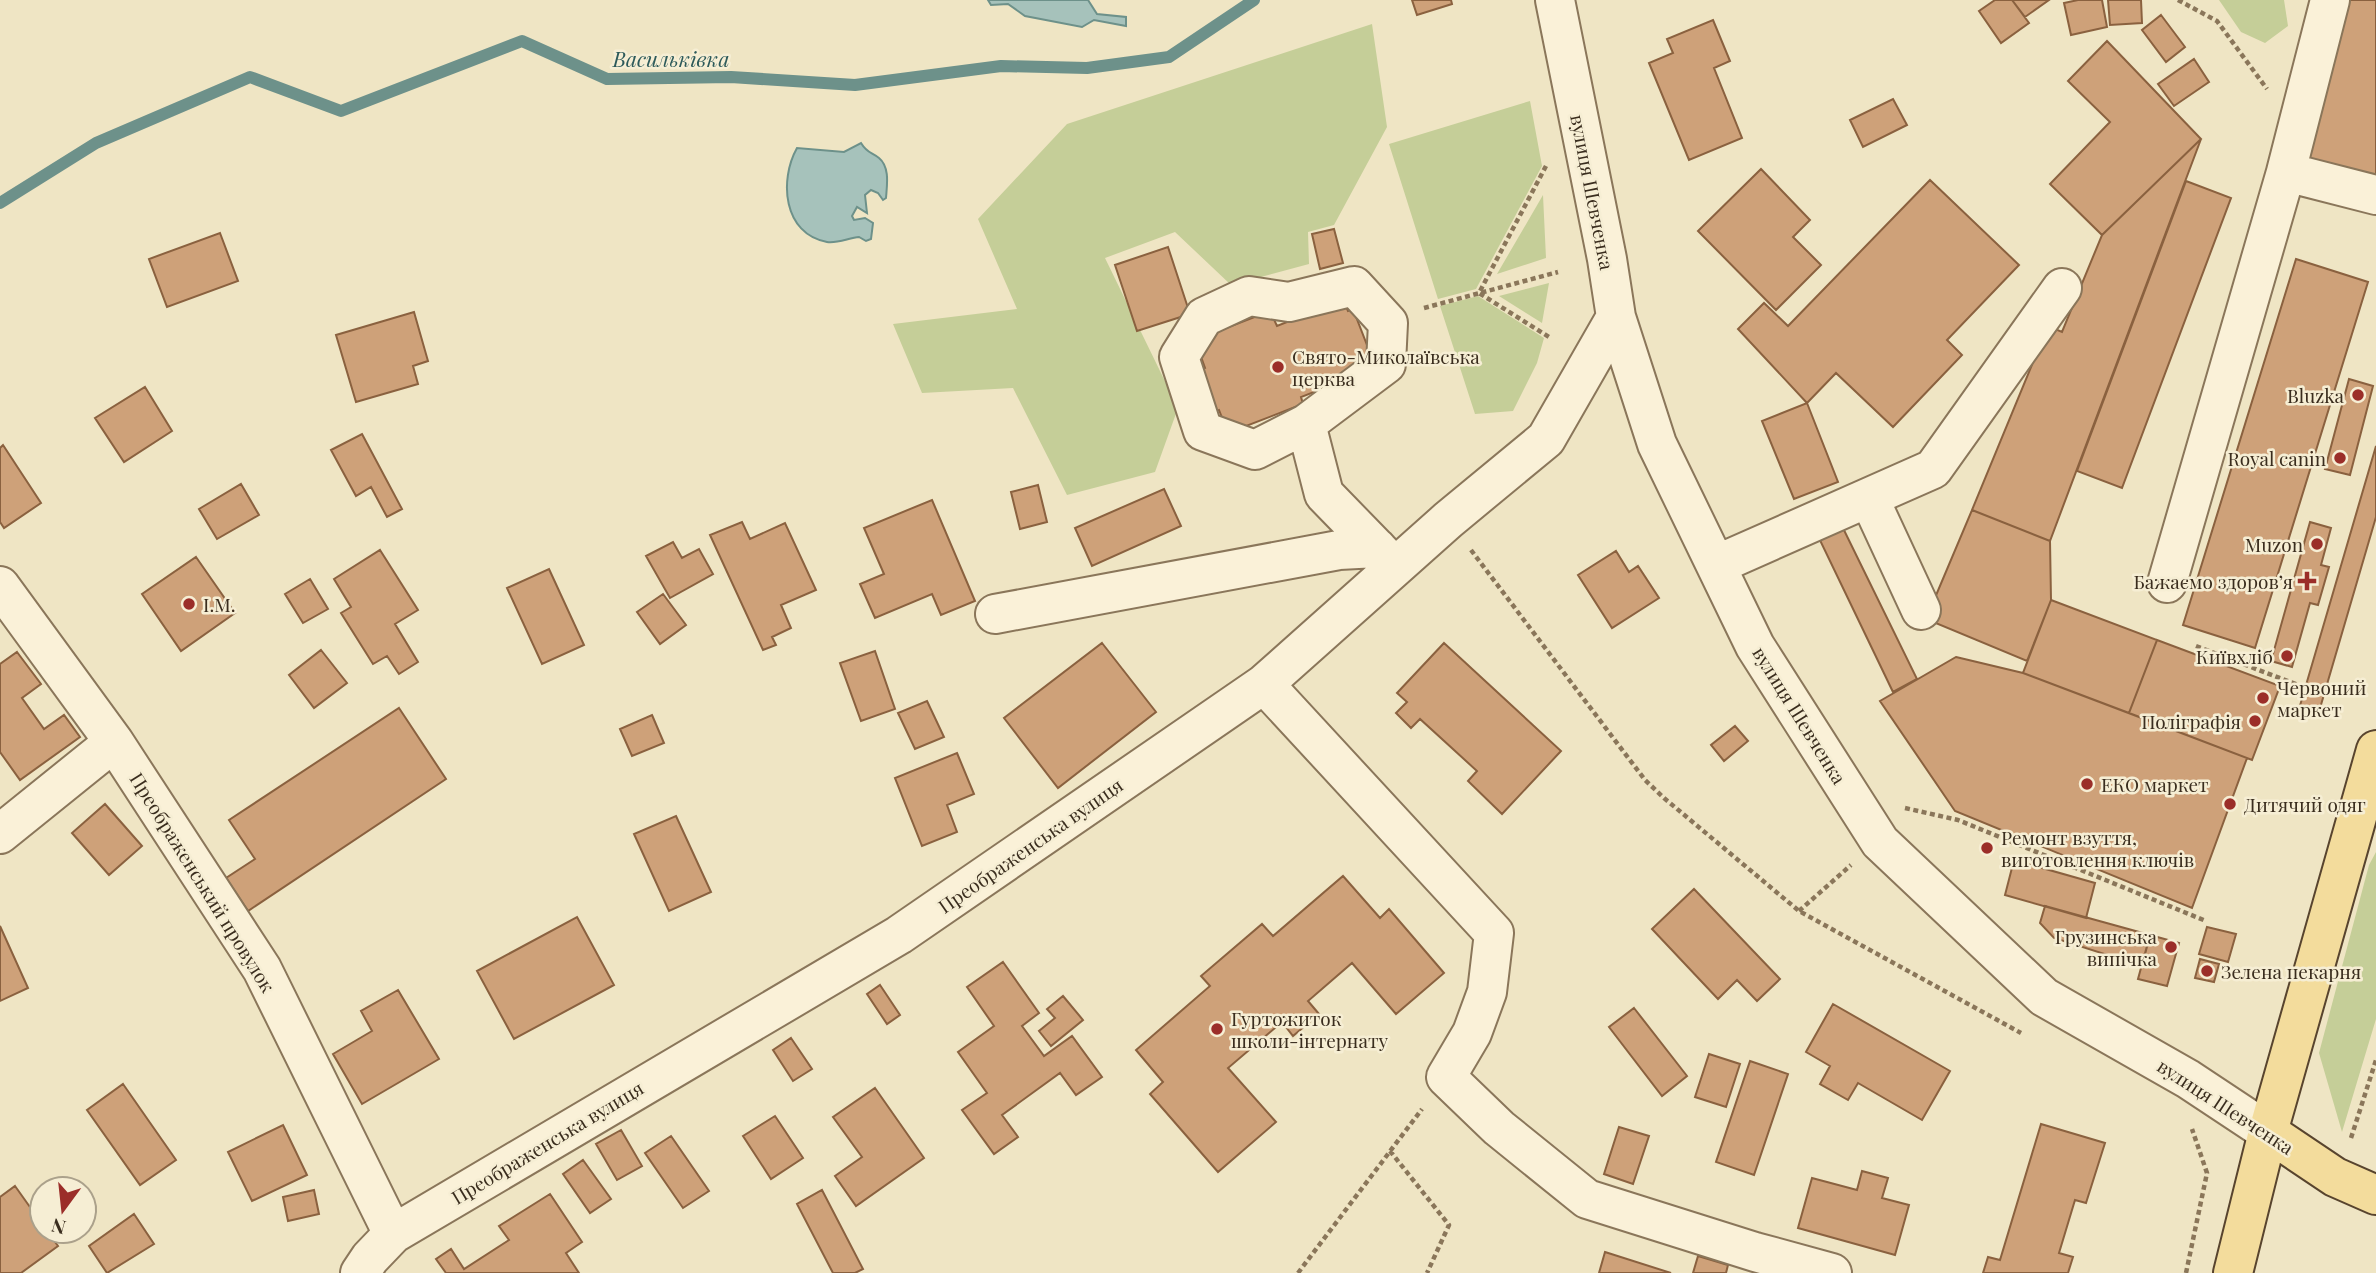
<svg xmlns="http://www.w3.org/2000/svg" width="2376" height="1273" viewBox="0 0 2376 1273" font-family="'Playfair Display',serif">
  <rect width="100%" height="100%" fill="#efe5c4"/>
  <path fill="#c5ce98" d="M2219 0H2284L2288 26 2265 43 2241 32Z
    M1372 24 1387 127 1334 225 1308 232 1309 264 1231 285 1175 232 1105 258 1178 408 1155 472 1067 495 1013 388 922 393 893 324 1017 309 978 219 1067 124Z
    M1530 101 1542 166 1476 289 1438 299 1389 144Z
    M1543 195 1546 258 1497 274Z
    M1549 283 1542 323 1499 296Z
    M1478 296 1544 338 1537 363 1513 411 1475 414 1440 306Z
    M2376 852V1019L2342 1132 2319 1053 2369 865Z"/>
  <path fill="#a6c2bb" stroke="#6d918a" stroke-width="2" d="M988 0H1088L1097 14 1126 17V26L1094 20 1082 27 1025 16 1008 4 991 5Z
    M861 143C867 153 871 152 879 158 890 167 887 185 886 198L883 200 878 193 871 190 865 195 867 213 857 207 852 216 854 220 865 218 873 223 871 239 866 241 859 237C849 238 836 244 827 242 783 234 779 180 797 148L844 152Z"/>
  <g fill="none" stroke-linecap="round" stroke-linejoin="round">
    <path stroke="#6d918a" stroke-width="12" d="M0 203 96 143 250 77 341 111 522 41 607 79 731 77 855 85 1001 66 1087 68 1169 57 1254 0"/>
  </g>
  <path fill="#cea179" stroke="#8a613f" stroke-width="2" d="M1412 0H1451L1452 4 1417 15Z
    M1995 0H2012L2029 23 2001 43 1979 11Z
    M2012 0H2049L2025 17Z
    M2078 0H2102L2107 27 2071 35 2064 3Z
    M2108 0H2141L2142 23 2110 25Z
    M2345 0H2376V185L2299 164Z
    M2161 15 2185 47 2166 62 2142 30Z
    M1713 20 1730 61 1714 68 1742 138 1689 160 1649 63 1673 53 1667 39Z
    M2107 41 2201 139 2102 235 2050 184 2110 122 2068 81Z
    M2194 59 2209 82 2174 106 2158 84Z
    M1893 99 1907 125 1863 147 1850 120Z
    M2201 139 2050 541 1972 510 2048 326 2062 332 2102 235Z
    M1761 169 1810 220 1793 237 1821 265 1776 310 1698 231Z
    M1930 180 2019 265 1947 340 1962 355 1893 427 1836 373 1807 403 1738 329 1764 303 1788 326Z
    M2186 181 2231 198 2122 488 2077 471Z
    M1334 229 1343 263 1320 269 1312 234Z
    M220 233 238 281 167 307 149 259Z
    M1168 247 1190 314 1137 331 1115 265Z
    M2296 259 2368 282 2255 648 2183 625Z
    M1343 300 1348 311 1353 309 1372 358 1351 366 1355 376 1301 397 1303 404 1228 433 1219 410 1207 415 1190 374 1205 368 1195 340 1270 311 1277 326Z
    M414 312 428 361 413 366 418 384 356 402 336 335Z
    M2349 379 2373 386 2350 475 2325 469Z
    M145 387 172 431 124 462 95 418Z
    M1807 403 1838 482 1794 499 1762 421Z
    M362 434 402 509 387 517 371 487 356 496 331 450Z
    M3 445 41 503 4 528 0 522V448Z
    M2376 446V517L2318 715 2299 709Z
    M241 484 259 515 217 539 199 509Z
    M1038 485 1047 522 1020 529 1011 492Z
    M1164 489 1181 526 1092 566 1075 528Z
    M932 500 975 601 941 615 932 594 875 618 860 584 884 574 864 528Z
    M1972 510 2050 541 2051 600 2027 661 1926 619Z
    M742 522 750 539 785 523 816 590 781 605 791 628 772 637 776 645 763 650 710 535Z
    M1840 522 1917 679 1893 692 1817 534Z
    M2310 522 2331 528 2321 565 2329 567 2318 605 2310 603 2292 667 2271 661Z
    M673 542 682 558 699 549 713 574 670 598 646 556Z
    M380 550 418 610 395 624 418 662 399 674 387 656 373 664 341 613 351 607 334 579Z
    M1616 551 1629 572 1638 566 1659 598 1612 628 1578 575Z
    M196 557 235 613 181 651 142 594Z
    M549 569 584 645 542 664 507 588Z
    M310 579 328 609 303 623 285 594Z
    M663 594 686 625 660 644 637 612Z
    M2051 600 2157 640 2129 713 2023 673Z
    M2157 640 2280 686 2252 760 2129 713Z
    M1102 643 1156 712 1058 788 1004 718Z
    M1444 643 1561 751 1502 814 1468 781 1477 771 1420 719 1411 728 1396 713 1407 702 1397 693Z
    M321 650 347 683 314 708 289 675Z
    M875 651 895 709 861 721 840 663Z
    M17 652 41 684 22 698 44 729 64 715 80 737 20 780 0 752V664Z
    M1956 657 2023 673 2247 758 2192 908 1955 811 1880 701Z
    M927 701 944 737 915 749 898 713Z
    M399 708 446 779 248 911 226 878 255 859 229 820Z
    M652 715 664 743 632 756 620 729Z
    M1735 726 1748 741 1724 761 1711 745Z
    M957 753 974 794 947 805 957 832 922 846 895 778Z
    M105 804 142 846 109 875 72 833Z
    M676 816 711 892 669 911 634 834Z
    M2014 860 2095 883 2086 918 2005 895Z
    M1343 876 1380 918 1389 909 1444 973 1396 1014 1352 963 1308 1001 1319 1014 1293 1036 1282 1022 1228 1068 1276 1122 1218 1172 1150 1094 1163 1082 1136 1050 1210 986 1201 976 1262 924 1273 936Z
    M1694 889 1780 979 1757 1001 1737 980 1718 999 1652 929Z
    M2045 906 2150 935 2142 966 2054 938 2040 923Z
    M577 917 614 985 514 1039 477 971Z
    M0 926 28 988 0 1001Z
    M2207 927 2236 934 2228 962 2199 954Z
    M2150 935 2179 943 2167 986 2138 979Z
    M2200 959 2219 964 2214 982 2195 978Z
    M1003 962 1039 1013 1022 1026 1044 1056 1072 1036 1102 1077 1076 1095 1060 1073 1002 1115 1018 1137 994 1154 962 1110 987 1093 958 1052 994 1026 967 987Z
    M880 985 900 1015 887 1024 867 994Z
    M398 990 439 1059 362 1104 333 1054 372 1031 361 1011Z
    M1063 996 1083 1020 1051 1046 1039 1031 1055 1018 1047 1009Z
    M1833 1004 1950 1071 1922 1120 1858 1083 1848 1100 1820 1084 1830 1066 1806 1052Z
    M1634 1008 1687 1076 1662 1096 1609 1027Z
    M791 1038 812 1069 793 1081 773 1050Z
    M1709 1054 1740 1064 1726 1107 1695 1097Z
    M1750 1061 1788 1074 1754 1175 1716 1162Z
    M123 1084 176 1160 140 1185 87 1110Z
    M875 1088 924 1158 856 1206 835 1176 862 1157 833 1117Z
    M775 1116 803 1158 771 1179 743 1136Z
    M2041 1124 2105 1143 2086 1203 2075 1200 2059 1253 2073 1257 2068 1273H1983L1988 1257 2000 1260Z
    M283 1125 307 1175 252 1201 228 1152Z
    M1619 1127 1649 1136 1633 1184 1604 1174Z
    M621 1130 642 1166 617 1180 596 1144Z
    M671 1136 709 1191 683 1208 645 1153Z
    M583 1160 611 1199 590 1213 563 1174Z
    M1862 1171 1888 1178 1882 1198 1909 1205 1895 1255 1798 1228 1812 1178 1857 1190Z
    M15 1186 42 1224V1231H47L58 1246 21 1273H0V1197Z
    M314 1190 319 1214 288 1221 283 1197Z
    M822 1190 863 1269 855 1273H833L797 1204Z
    M550 1194 582 1242 566 1253 579 1273H446L436 1259 451 1249 464 1269 509 1240 499 1226Z
    M134 1214 154 1244 107 1273 89 1246Z
    M1605 1252 1671 1273H1599Z
    M1698 1256 1728 1265 1726 1273H1693Z"/>
  <g fill="none" stroke-linecap="round" stroke-linejoin="round">
    <defs>
      <path id="minor" d="M1555 0 1607 259 1616 317 1657 444 1755 646 1880 842 2044 997 2188 1079 2268 1132
        M2286 172 2330 0
        M1306 424 1255 450 1203 431 1179 357 1204 317 1249 296 1289 302 1354 286 1388 323 1386 364 1306 424 1324 494 1395 567
        M1869 498 1921 610
        M1716 565 1933 469 2062 288
        M2167 583 2286 172 2376 195
        M0 586 114 742 262 969 393 1234
        M995 614 1339 550 1377 548
        M1264 684 1494 933 1487 992 1472 1033 1446 1077 1499 1128 1587 1199 1755 1252 1832 1273
        M0 834 114 742
        M360 1273 370 1258 393 1234 899 935 1264 684 1448 520 1546 439 1616 317"/>
      <path id="major" d="M2268 1132 2335 1177 2376 1195
        M2233 1273 2268 1132 2376 750"/>
    </defs>
    <use href="#minor" stroke="#8a765a" stroke-width="42"/>
    <use href="#major" stroke="#58442e" stroke-width="42"/>
    <path stroke="#8a765a" stroke-width="4.5" stroke-dasharray="5 3.5" stroke-linecap="butt" d="M2178 0 2217 21 2267 89
      M1546 166 1479 293 1549 337
      M1424 308 1558 272
      M1471 550 1645 780 1664 798 1799 911 2021 1033
      M2196 646 2298 685
      M1905 808 1958 820 2206 921
      M1799 911 1851 865
      M2351 1138 2376 1060
      M1390 1151 1449 1225 1427 1273
      M1298 1273 1422 1109
      M2186 1273 2207 1173 2192 1129"/>
    <use href="#minor" stroke="#faf1d8" stroke-width="38"/>
    <use href="#major" stroke="#f3dc9c" stroke-width="38"/>
  </g>
  <g fill="#9b2e29" stroke="#f6eed4" stroke-width="2.5">
    <circle cx="1278" cy="367" r="7"/>
    <circle cx="2358" cy="395" r="7"/>
    <circle cx="2340" cy="458" r="7"/>
    <circle cx="2317" cy="544" r="7"/>
    <path d="M2303.5 570.5h7v7h7v7h-7v7h-7v-7h-7v-7h7z"/>
    <circle cx="189" cy="604" r="7"/>
    <circle cx="2287" cy="656" r="7"/>
    <circle cx="2263" cy="698" r="7"/>
    <circle cx="2255" cy="721" r="7"/>
    <circle cx="2087" cy="784" r="7"/>
    <circle cx="2230" cy="804" r="7"/>
    <circle cx="1987" cy="848" r="7"/>
    <circle cx="2171" cy="947" r="7"/>
    <circle cx="2207" cy="971" r="7"/>
    <circle cx="1217" cy="1029" r="7"/>
  </g>
  <g text-anchor="middle" dominant-baseline="central" stroke-width="5" stroke-linejoin="round" paint-order="stroke">
    <g font-size="19" fill="#3a2d1e" stroke="#f6eed4">
      <text transform="translate(1593 192) rotate(79)">вулиця Шевченка</text>
      <text transform="translate(1800 715) rotate(58)">вулиця Шевченка</text>
      <text transform="translate(1030 845) rotate(-35)">Преображенська вулиця</text>
      <text transform="translate(203 882) rotate(58)">Преображенський провулок</text>
      <text transform="translate(2226 1106) rotate(33)">вулиця Шевченка</text>
      <text transform="translate(547 1142) rotate(-31)">Преображенська вулиця</text>
    </g>
    <g font-size="19" fill="#3a2d1e" stroke="#f6eed4" text-anchor="start">
      <text x="1292" y="356">Свято-Миколаївська<tspan x="1292" dy="22">церква</tspan></text>
      <text x="2344" y="395" text-anchor="end">Bluzka</text>
      <text x="2326" y="458" text-anchor="end">Royal canin</text>
      <text x="2303" y="544" text-anchor="end">Muzon</text>
      <text x="2293" y="581" text-anchor="end">Бажаємо здоровʼя</text>
      <text x="203" y="604">І.М.</text>
      <text x="2273" y="656" text-anchor="end">Київхліб</text>
      <text x="2277" y="687">Червоний<tspan x="2277" dy="22">маркет</tspan></text>
      <text x="2241" y="721" text-anchor="end">Поліграфія</text>
      <text x="2101" y="784">ЕКО маркет</text>
      <text x="2244" y="804">Дитячий одяг</text>
      <text x="2001" y="837">Ремонт взуття,<tspan x="2001" dy="22">виготовлення ключів</tspan></text>
      <text x="2157" y="936" text-anchor="end">Грузинська<tspan x="2157" dy="22">випічка</tspan></text>
      <text x="2221" y="971">Зелена пекарня</text>
      <text x="1231" y="1018">Гуртожиток<tspan x="1231" dy="22">школи-інтернату</tspan></text>
    </g>
    <g font-size="21" font-style="italic" fill="#2d5a5a" stroke="#f6eed4">
      <text x="671" y="58">Васильківка</text>
    </g>
  </g>
  <g transform="translate(63 1210) rotate(195)"><circle r="33" fill="#f6eed4" stroke="#aba18b" stroke-width="2"/>
  <path d="M0-5L12 26L0 18L-12 26Z" fill="#9b2e29"/>
  <text y="-10" font-size="19" font-weight="bold" text-anchor="middle" fill="#3a2d1e">N</text>
  </g>
</svg>
